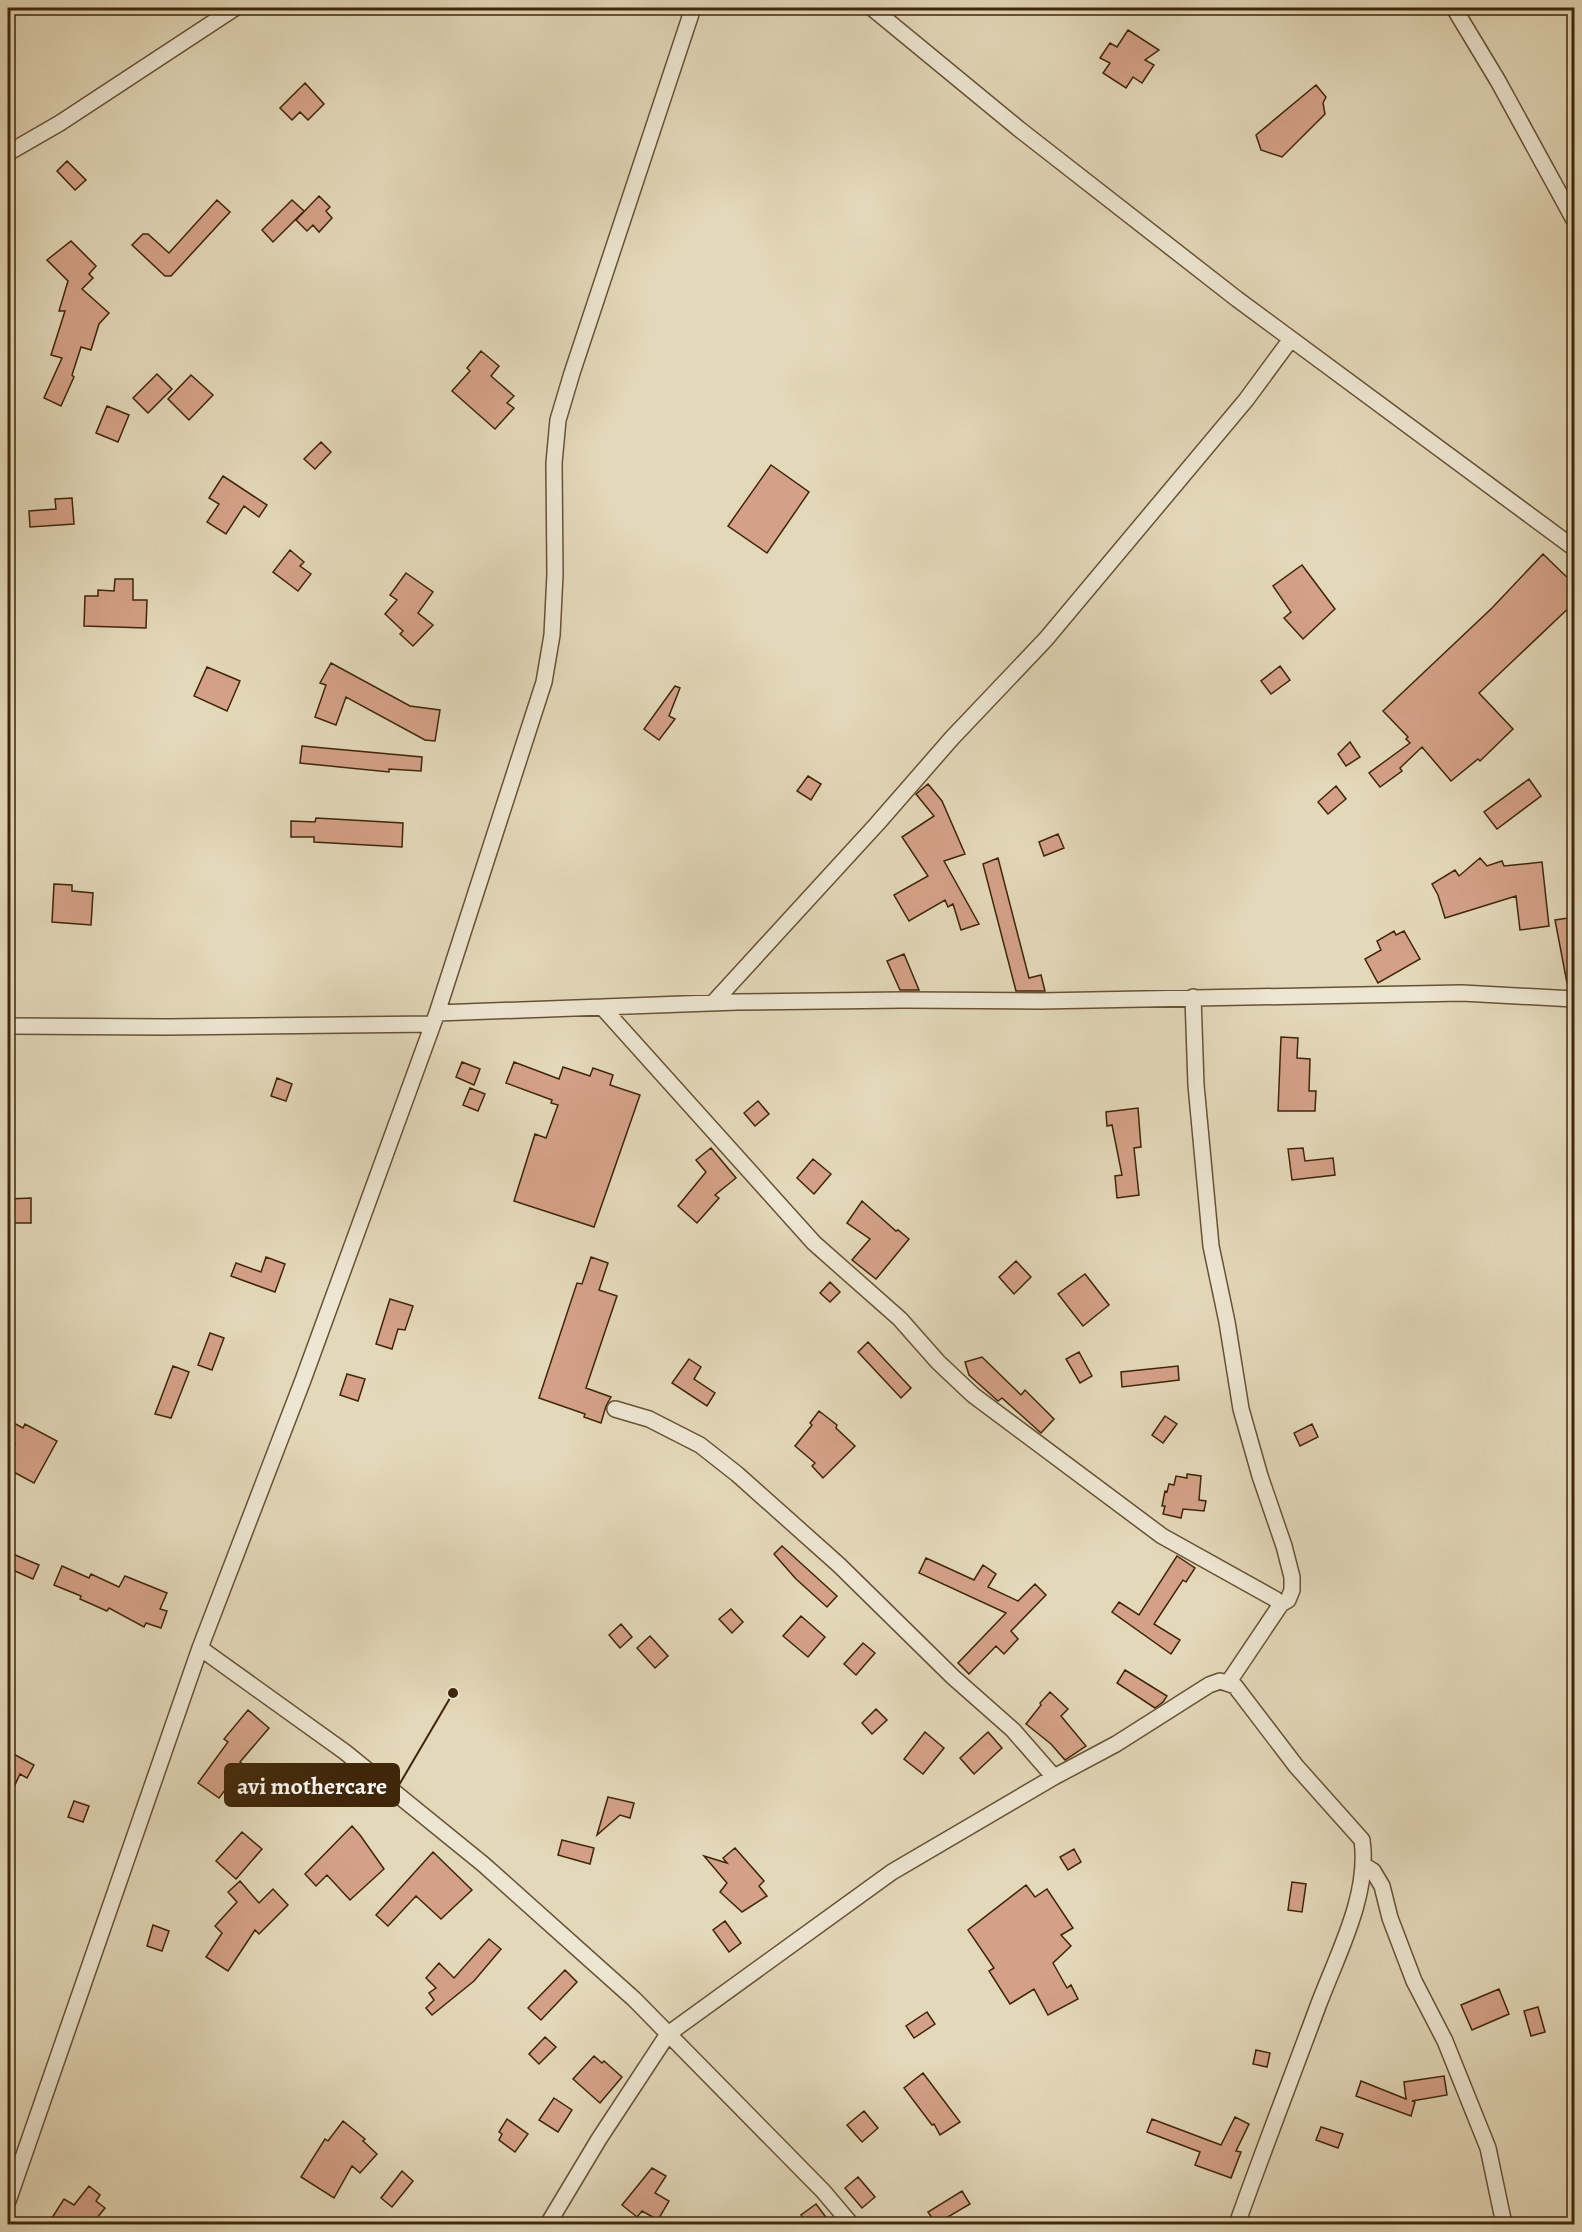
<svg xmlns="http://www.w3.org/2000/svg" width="1582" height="2232" viewBox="0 0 1582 2232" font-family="Alegreya,serif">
  <rect width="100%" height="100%" fill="#e3d8b9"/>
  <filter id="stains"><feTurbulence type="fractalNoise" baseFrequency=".00333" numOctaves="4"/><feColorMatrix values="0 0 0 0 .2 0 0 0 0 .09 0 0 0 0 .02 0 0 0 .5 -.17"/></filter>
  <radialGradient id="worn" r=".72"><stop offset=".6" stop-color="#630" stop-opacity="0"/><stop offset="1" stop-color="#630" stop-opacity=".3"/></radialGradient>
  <path fill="#d4a188" stroke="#3f2608" stroke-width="1.5" d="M1128 30 1159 50 1145 60 1154 65 1142 83 1133 77 1126 88 1103 73 1110 63 1100 58 1110 43 1117 47Z
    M305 83 324 104 308 120 300 112 292 120 280 108Z
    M1316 85 1326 97 1323 103 1325 114 1282 157 1261 150 1256 135Z
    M67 161 86 180 75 190 57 171Z
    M319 196 330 207 326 211 332 218 319 232 313 225 307 231 296 220Z
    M217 200 230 212 171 276H165L132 245 143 234H148L169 253Z
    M292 200 304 211 273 242 262 230Z
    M71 241 96 266 89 274 93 278 82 289 109 313 99 324 91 350 81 347 72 375 74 377 61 406 44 398 62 358 51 355 65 311H59L68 281 47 260Z
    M481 351 499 366 491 376 514 396 507 403 514 408 495 429 452 391 470 371 467 368Z
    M157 374 172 389 148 413 133 398Z
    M191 375 213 395 189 420 168 399Z
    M107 406 129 415 118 442 96 433Z
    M321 442 331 452 315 469 304 459Z
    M771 465 809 492 767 553 728 526Z
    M223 476 267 505 259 517 244 506 226 534 207 522 219 504 209 498Z
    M72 498 74 524 30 527 29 511 56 509 55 499Z
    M290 550 304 562 300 566 311 574 298 591 273 572Z
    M1543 554 1575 585V602L1479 693 1513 729 1480 761 1478 759 1451 781 1422 747 1400 768 1402 771 1380 787 1369 773 1410 743 1406 739 1408 737 1383 711 1492 608Z
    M1302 565 1335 609 1303 639 1284 618 1291 612 1273 586Z
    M406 573 433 592 418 613 433 625 413 646 400 634 403 631 385 614 397 600 390 595Z
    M115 579H133V600H147L146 628 84 626 85 596H98V590L114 591Z
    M331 663 410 706 440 710 435 741 425 740 346 697 336 725 315 717 326 685 320 683Z
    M1280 666 1290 680 1271 694 1261 681Z
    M207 667 240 681 227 711 194 696Z
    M675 686 680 688 669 716 675 719 659 740 644 729Z
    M1350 742 1360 757 1346 766 1338 754Z
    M302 746 422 757 421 771 389 769V772L300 763Z
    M808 776 821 784 811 800 797 791Z
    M1529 779 1541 796 1497 829 1484 812Z
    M928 784 942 801 965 854 944 861 979 924 961 930 953 904 948 907 945 900 909 921 894 895 928 876 902 837 934 816 916 794Z
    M1336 786 1346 799 1328 814 1318 802Z
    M316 818 403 823 402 847 314 842V837H291V821L315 822Z
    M1058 834 1064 848 1044 856 1039 842Z
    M998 858 1029 978 1041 975 1045 991H1016L983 864Z
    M1480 858 1487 866 1502 861 1504 866 1542 862 1549 926 1520 930 1516 896 1445 918 1438 895 1432 884 1455 870 1459 876Z
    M54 884 72 885V891L93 893 91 925 52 922Z
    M1575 917V982L1567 983 1555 920Z
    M1394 931 1396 935 1404 931 1420 959 1378 983 1365 959 1381 950 1377 941Z
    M904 954 919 990H900L887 961Z
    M1281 1037 1298 1038 1297 1058 1310 1059 1309 1091H1316L1315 1111H1278Z
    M462 1062 480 1069 474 1085 456 1077Z
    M514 1062 559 1079 563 1067 590 1076 593 1068 613 1075 610 1085 640 1095 594 1227 514 1201 535 1134 546 1138 558 1105 551 1103 552 1100 506 1083Z
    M277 1078 292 1084 286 1101 271 1096Z
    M470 1088 485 1094 478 1111 463 1105Z
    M758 1101 769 1114 755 1126 744 1113Z
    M1138 1108 1141 1147 1134 1148 1139 1195 1117 1198 1115 1176 1122 1175 1112 1125 1107 1126 1106 1112Z
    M711 1148 736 1178 715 1195 719 1198 697 1223 678 1206 706 1172 696 1160Z
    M1303 1148 1305 1161 1333 1158 1335 1175 1292 1180 1288 1149Z
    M813 1159 831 1174 814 1194 797 1178Z
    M31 1198V1223H8V1199Z
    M862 1201 896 1231 898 1230 909 1239 876 1279 852 1260 870 1239 847 1223Z
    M266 1257 285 1264 275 1292 231 1276 236 1263 261 1272Z
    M591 1257 608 1263 599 1290 617 1296 586 1388 611 1397 606 1406 601 1423 584 1417 585 1414 539 1398 577 1283 582 1284Z
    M1016 1261 1031 1277 1014 1294 999 1277Z
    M1085 1274 1109 1305 1083 1326 1058 1294Z
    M830 1282 840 1292 830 1302 820 1293Z
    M390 1299 413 1306 405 1330 398 1329 392 1349 376 1344Z
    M210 1333 224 1338 212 1370 198 1365Z
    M868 1342 911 1388 901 1398 858 1352Z
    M1079 1352 1092 1376 1080 1383 1066 1359Z
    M982 1357 1021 1395 1025 1390 1054 1419 1041 1433 1002 1398 998 1401 969 1375 965 1362Z
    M689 1359 701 1367 694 1379 715 1393 707 1406 672 1383Z
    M173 1366 189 1372 171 1418 155 1414Z
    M1178 1366 1179 1380 1122 1387 1121 1372Z
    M347 1374 365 1379 358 1401 340 1395Z
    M819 1411 837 1425 836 1428 855 1446 823 1478 812 1466 815 1463 795 1446 812 1425 810 1423Z
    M1165 1416 1177 1424 1163 1443 1152 1435Z
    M8 1420 23 1428 25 1424 57 1441 34 1483 8 1469V1457L15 1443 8 1439Z
    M1312 1424 1318 1437 1300 1446 1294 1433Z
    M1187 1474 1201 1476 1199 1500 1206 1501 1204 1511 1183 1509 1181 1518 1163 1514 1165 1506H1162L1165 1491 1167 1492 1169 1484 1174 1485 1176 1476 1187 1478Z
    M782 1546 837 1596 827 1607 796 1579 774 1554Z
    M8 1552 39 1565 33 1579 8 1568Z
    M1177 1556 1195 1568 1186 1582 1183 1580 1154 1624 1180 1640 1171 1654 1112 1612 1119 1602 1139 1615Z
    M926 1558 974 1580 983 1565 996 1574 988 1587 1018 1601 1035 1584 1046 1595 1011 1631 1018 1639 1004 1654 996 1646 969 1674 958 1663 1006 1613 919 1573Z
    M62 1566 89 1578 91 1574 119 1587 125 1576 167 1593 160 1609 167 1611 161 1628 146 1623 144 1627 109 1608 107 1611 80 1599 81 1596 54 1585Z
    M731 1609 743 1622 732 1633 719 1619Z
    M801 1616 825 1637 808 1657 783 1636Z
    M621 1624 632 1637 620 1648 609 1635Z
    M650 1636 668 1656 655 1668 637 1648Z
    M863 1643 875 1653 856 1675 844 1664Z
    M1125 1670 1167 1696 1163 1702 1155 1708 1117 1683Z
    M1050 1692 1068 1709 1061 1716 1086 1746 1065 1760 1051 1744 1026 1724 1041 1705 1040 1703Z
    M876 1709 887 1720 872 1734 862 1723Z
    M248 1710 269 1728 240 1762 244 1765 219 1798 198 1783 228 1742 224 1739Z
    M925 1732 944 1748 923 1774 904 1759Z
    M988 1732 1002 1748 974 1774 960 1758Z
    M8 1751 34 1765 27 1778 20 1774 8 1800Z
    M608 1797 634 1803 630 1818 620 1815 597 1835Z
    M74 1801 89 1806 83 1822 68 1817Z
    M352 1826 360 1835 384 1869 350 1900 327 1875 316 1886 305 1874Z
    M242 1832 262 1849 236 1879 216 1861Z
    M562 1840 594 1848 590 1864 558 1855Z
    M735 1848 764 1881 759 1886 767 1896 742 1912 720 1892 727 1883 704 1856 727 1863 723 1858Z
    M1074 1849 1081 1862 1068 1870 1060 1857Z
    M433 1852 472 1890 441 1919 416 1896 388 1926 376 1915Z
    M240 1881 259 1903 273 1889 288 1905 259 1934 255 1930 228 1971 206 1957 222 1933 215 1926 237 1902 228 1892Z
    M1292 1882 1306 1884 1302 1912 1288 1910Z
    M1026 1885 1035 1897 1047 1889 1073 1928 1061 1935 1071 1946 1053 1963 1067 1988 1071 1985 1078 1999 1048 2015 1034 1989 1010 2004 989 1971 994 1968 968 1930Z
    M725 1921 741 1943 729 1952 713 1930Z
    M153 1925 169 1931 162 1951 147 1946Z
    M489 1939 501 1949 474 1981 432 2015 426 2008 434 2000 429 1993 436 1988 426 1978 439 1963 454 1978Z
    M565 1970 577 1982 541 2020 528 2008Z
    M1499 1989 1509 2014 1472 2030 1461 2005Z
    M1538 2007 1545 2032 1531 2036 1524 2011Z
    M927 2012 935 2024 914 2038 906 2026Z
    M545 2037 556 2047 539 2064 529 2054Z
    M1256 2050 1270 2053 1267 2067 1253 2064Z
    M594 2056 602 2063 604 2061 622 2077 600 2103 573 2079Z
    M923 2073 960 2122 940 2135 934 2124 932 2125 904 2088Z
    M1444 2076 1447 2095 1412 2101 1415 2102 1411 2116 1356 2096 1361 2081 1406 2099 1404 2082Z
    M554 2098 572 2110 558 2132 539 2120Z
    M864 2111 878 2128 862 2142 847 2125Z
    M1235 2117 1249 2124 1236 2151 1241 2152 1231 2178 1195 2165 1200 2152 1147 2132 1152 2119 1221 2145Z
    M507 2119 528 2134 515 2152 499 2140 502 2134 499 2132Z
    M343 2121 365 2139 363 2141 377 2154 360 2173 352 2166 334 2198 301 2177 325 2139 328 2141Z
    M1321 2127 1343 2134 1338 2148 1316 2140Z
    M652 2168 666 2176 655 2193 669 2201 658 2220 642 2211 637 2217 622 2205Z
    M402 2171 413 2181 392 2207 381 2198Z
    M858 2177 875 2197 862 2208 845 2188Z
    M89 2186 100 2195 96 2201 105 2208 92 2224H48L64 2199 74 2205Z
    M962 2191 970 2204 936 2224 928 2212Z
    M816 2204 831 2224H808L801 2215Z"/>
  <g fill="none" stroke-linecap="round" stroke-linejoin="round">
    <defs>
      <path id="minor" d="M872 8 1019 129 1237 299 1574 548
        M1454 8 1498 81 1574 220
        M8 153 60 123 235 8
        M1193 997 1196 1085 1211 1246 1227 1322 1241 1409 1260 1476 1284 1546 1292 1577V1590L1288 1600 1281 1604 1228 1683
        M713 1003 877 824 952 738 1046 639 1246 400 1291 339
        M602 1007 814 1243 900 1319 938 1362 973 1395 1162 1536 1275 1599 1281 1604
        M437 1013 737 1002 904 1000 1040 1001 1462 993 1574 999
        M8 1026 167 1027 433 1024
        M615 1409 649 1419 700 1445 737 1474 839 1565 953 1677 1013 1730 1054 1777
        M200 1648 345 1752 483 1864 634 1999 823 2191 851 2224
        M1363 1865 1373 1871 1382 1886 1390 1918 1414 1981 1445 2041 1488 2148 1504 2224
        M8 2201 200 1648 303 1380 437 1013 544 682 552 635 555 574 554 463 558 420 572 373 693 8
        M548 2224 599 2139 668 2034 892 1872 1054 1777 1116 1744 1209 1685 1220 1681 1235 1686 1296 1766 1362 1840C1370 1895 1337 1955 1318 2006 1291 2079 1263 2151 1237 2224"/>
    </defs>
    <use href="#minor" stroke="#685234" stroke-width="18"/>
    <use href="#minor" stroke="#ede6d2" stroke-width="15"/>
  </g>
  <path fill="none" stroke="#3f2608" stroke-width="2" d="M453 1693L399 1785"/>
  <circle fill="#3f2608" stroke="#ede6d2" stroke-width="2" cx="453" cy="1693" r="6"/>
  <rect fill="#3f2608" stroke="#3f2608" stroke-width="2" x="225" y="1764" width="174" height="42" rx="6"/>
  <g font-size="24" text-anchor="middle" font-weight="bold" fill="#fff">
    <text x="312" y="1794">avi mothercare</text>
  </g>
  <rect width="1582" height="2232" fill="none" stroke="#e3d8b9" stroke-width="30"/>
  <rect x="9" y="9" width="1564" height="2214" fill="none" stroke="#3f2608" stroke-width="3"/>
  <rect x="15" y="15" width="1552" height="2202" fill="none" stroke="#3f2608" stroke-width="1.5"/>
  <rect width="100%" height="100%" filter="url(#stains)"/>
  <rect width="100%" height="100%" fill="url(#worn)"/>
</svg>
